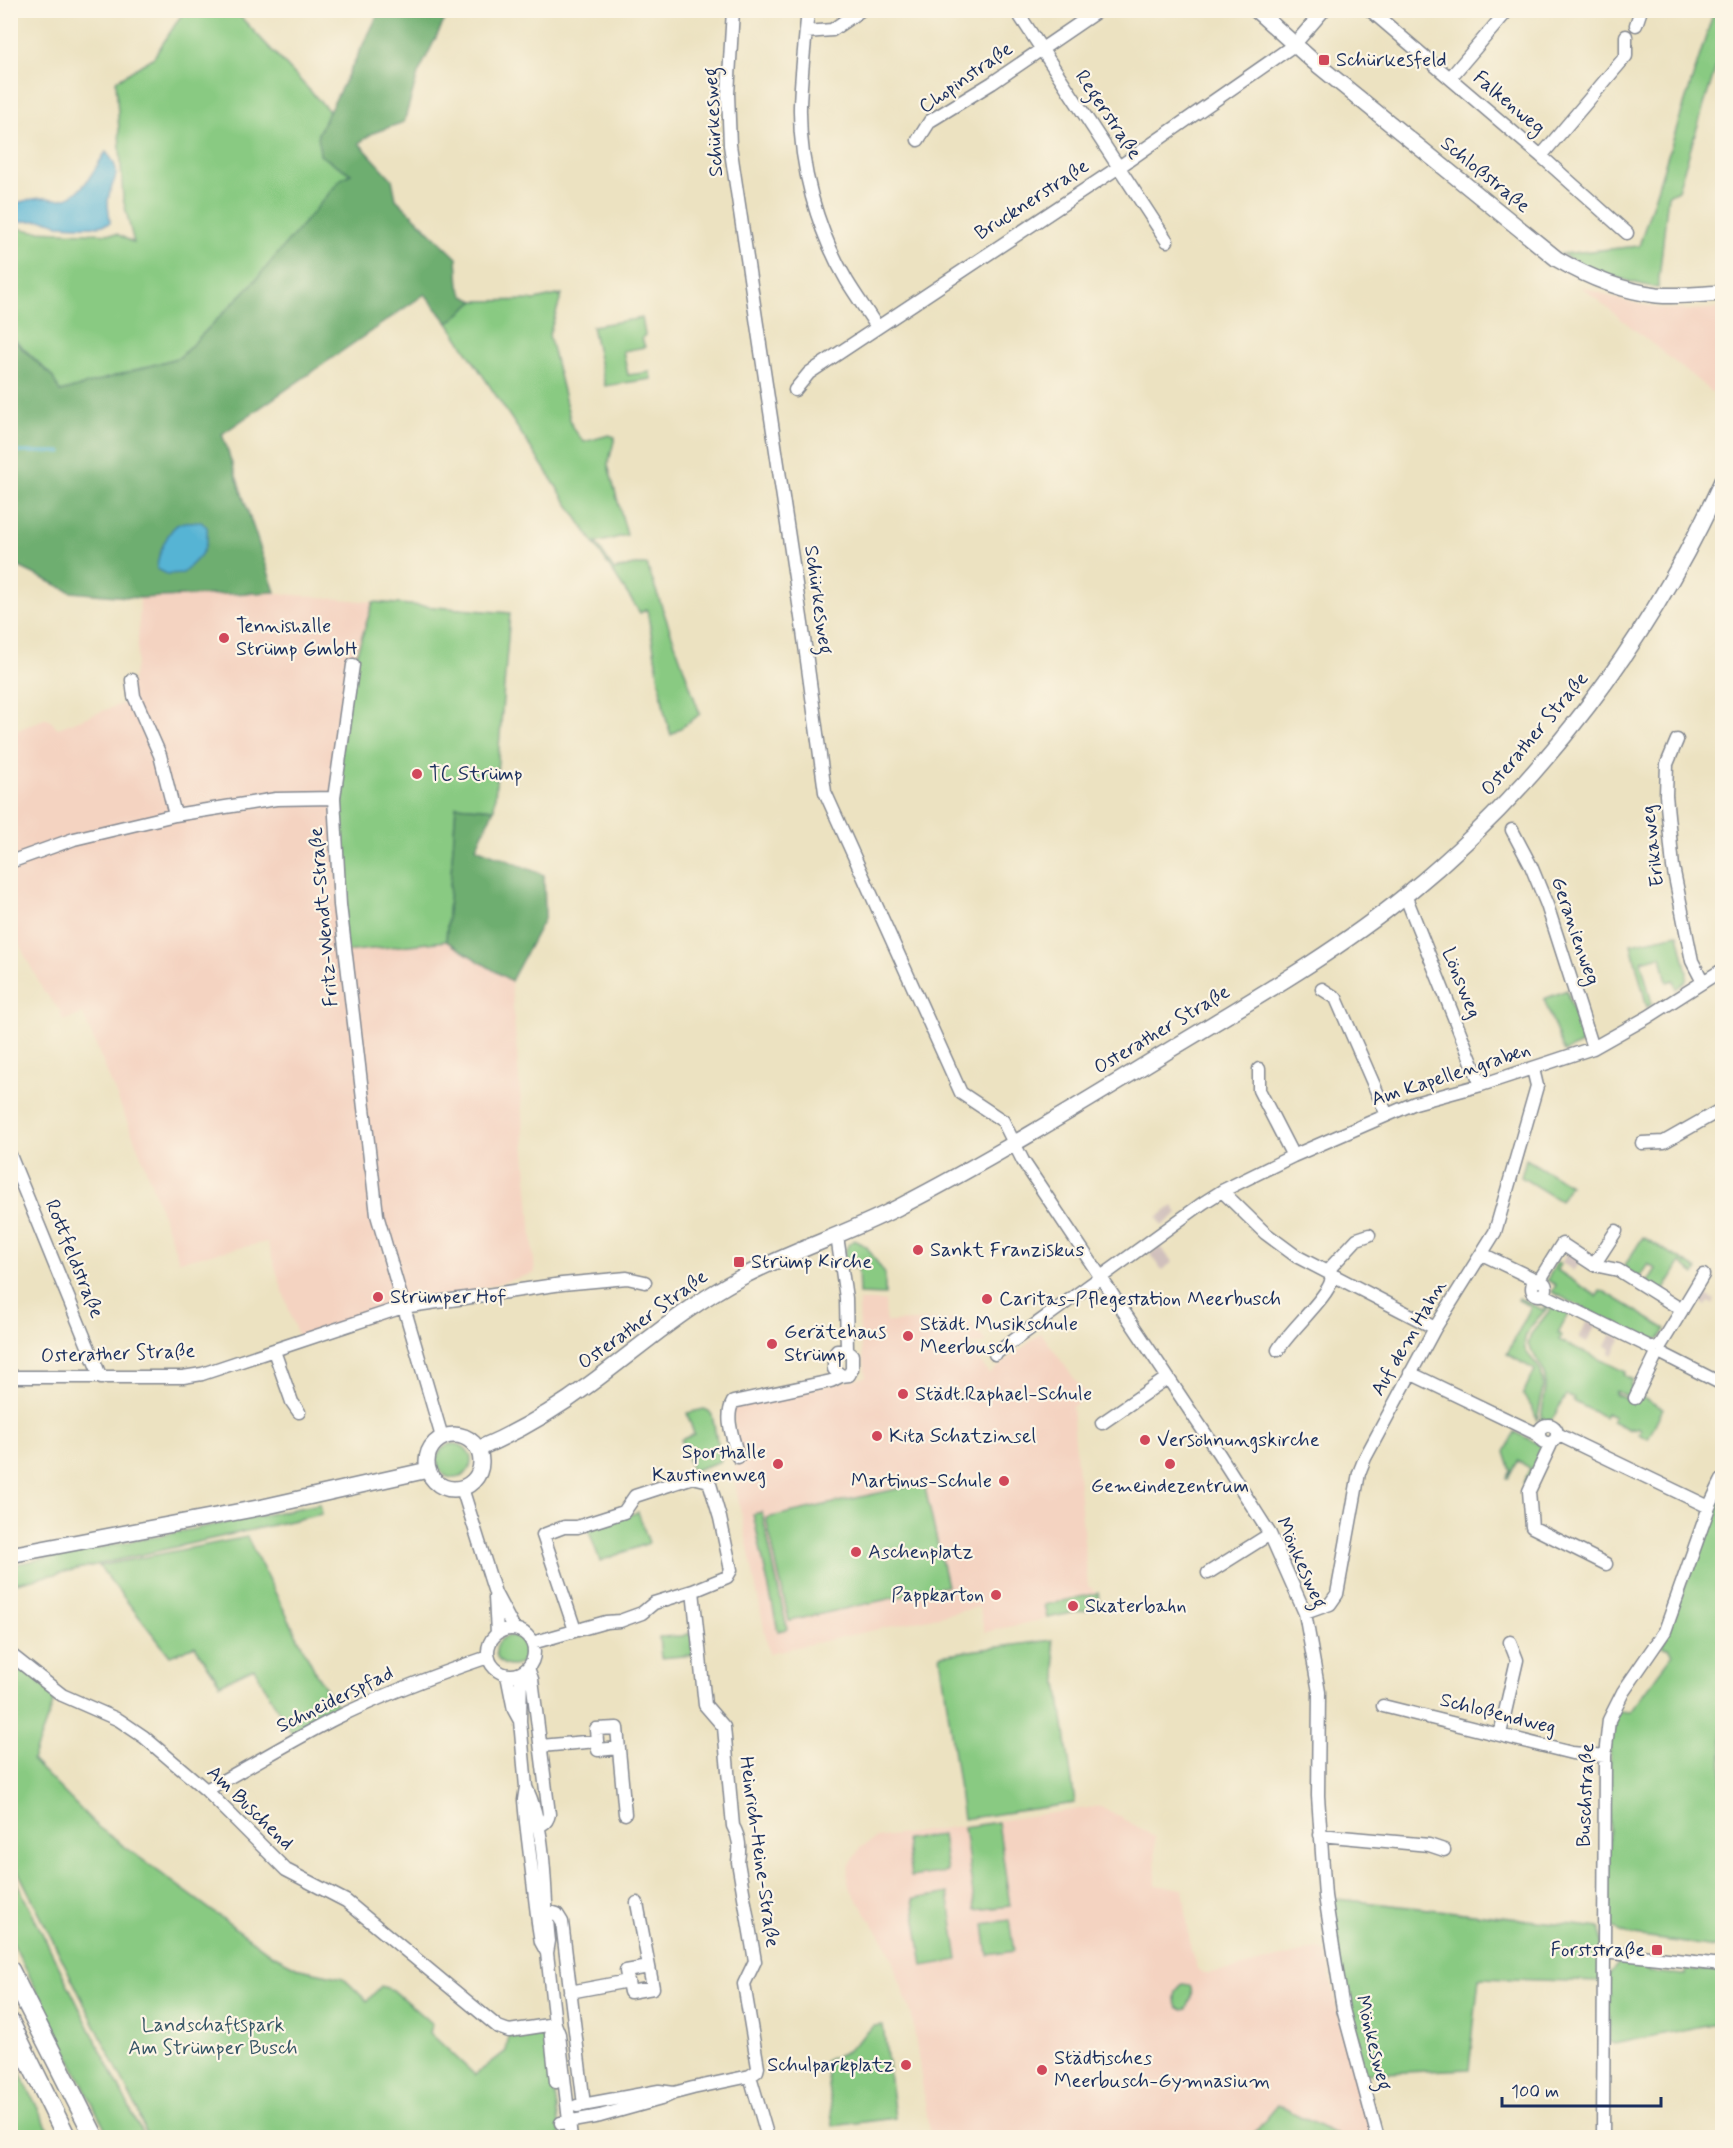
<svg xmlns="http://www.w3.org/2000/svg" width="1733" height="2148" viewBox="0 0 1733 2148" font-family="Mynerve,sans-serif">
  <rect width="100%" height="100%" fill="#fcf5e5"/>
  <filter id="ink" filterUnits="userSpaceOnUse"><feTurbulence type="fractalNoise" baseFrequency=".0167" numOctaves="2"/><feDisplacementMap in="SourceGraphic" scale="12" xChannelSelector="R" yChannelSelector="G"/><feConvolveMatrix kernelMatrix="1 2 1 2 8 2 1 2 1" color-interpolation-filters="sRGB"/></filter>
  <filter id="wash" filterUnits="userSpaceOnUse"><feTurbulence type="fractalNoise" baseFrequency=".008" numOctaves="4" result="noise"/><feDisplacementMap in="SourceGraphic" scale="24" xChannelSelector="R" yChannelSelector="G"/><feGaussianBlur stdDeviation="1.35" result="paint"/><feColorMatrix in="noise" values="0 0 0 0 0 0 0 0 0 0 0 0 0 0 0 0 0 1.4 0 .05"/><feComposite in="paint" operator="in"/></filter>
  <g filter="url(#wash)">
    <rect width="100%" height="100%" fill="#ece2c1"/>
    <path fill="#f4d3c1" d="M1579 285 1621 300 1663 309 1686 310 1722 308V400Z
      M274 593 373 602 353 665 345 952 446 941 511 981 535 1273 299 1341 267 1242 179 1261 142 1158 83 1014 63 1021 60 1011 43 990 11 929 10 733 47 718 58 728 126 702 137 662 140 598Z
      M859 1301H885L886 1322 967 1319 987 1343 969 1345 989 1374 1041 1333 1087 1396 1072 1407 1088 1586 1098 1593 1101 1607 985 1632 979 1607 769 1653 734 1478 738 1446 732 1409 737 1406 866 1377 860 1339Z
      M1101 1806 1155 1837 1156 1885 1183 1889 1191 1951 1198 1971 1204 1974 1234 1969 1317 1948 1328 1954 1330 1973 1342 2031 1373 2137H1341L1278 2105 1251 2137H930L912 2016 887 1946 849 1887 847 1873 850 1864 860 1848 876 1838Z"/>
    <path fill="#d0c0bc" d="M1173 1206 1178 1213 1162 1226 1157 1217Z
      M1159 1246 1173 1262 1162 1270 1151 1254Z
      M1567 1253 1580 1261 1573 1271 1562 1262Z
      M1700 1291 1715 1300 1713 1304 1709 1302 1706 1306 1695 1299Z
      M1587 1321 1596 1325 1587 1342 1579 1338Z
      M1612 1334 1621 1339 1613 1355 1609 1353 1611 1349 1606 1346Z"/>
    <path fill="#89ca82" stroke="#527c70" stroke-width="1.5" d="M184 11H235L329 111 318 134 352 174 253 283 180 357 60 393 52 376 11 336 10 227 33 231 117 234 134 243 123 199 116 81 154 57Z
      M1714 11H1722V47L1678 190 1668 195 1658 288C1618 280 1597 272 1561 254L1639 246Z
      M562 294 549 335 572 427 584 442 609 435 615 437 608 465 627 535 596 543 614 570 634 565H647L700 714 671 735 665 715 647 609 640 613 448 323 475 301 535 300Z
      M642 318 645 335 642 338 645 347 623 351 628 375 650 372 651 379 605 386 592 326Z
      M373 602 510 613 494 809 456 806 446 941 345 952 334 798 353 665Z
      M1678 934 1687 972 1686 981 1676 989 1674 980 1667 982 1661 956 1641 961 1652 1004 1647 1007 1631 944Z
      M1567 990 1582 1040 1580 1045 1564 1052 1544 999Z
      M1526 1159 1570 1185 1560 1201 1521 1177Z
      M1643 1237 1698 1270 1695 1274 1680 1263 1662 1293 1647 1283 1656 1269 1648 1264 1639 1278 1623 1268Z
      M854 1240 867 1247 885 1274V1295L859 1294 858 1267H846C843 1254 844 1248 854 1240Z
      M1557 1262 1560 1264 1557 1270 1592 1293 1597 1296 1600 1291 1605 1292 1666 1329 1660 1339 1656 1340 1651 1338 1649 1342 1552 1292 1556 1285 1547 1280Z
      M1519 1298 1543 1310 1547 1302 1551 1304C1541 1316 1518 1334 1526 1351 1530 1358 1537 1363 1540 1370 1547 1384 1539 1406 1537 1421L1533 1409 1523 1395 1535 1370 1507 1354 1531 1307 1518 1300Z
      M1554 1305 1569 1312 1558 1333 1561 1336 1559 1340 1626 1372 1624 1375 1633 1380 1630 1385 1635 1388 1630 1398 1616 1391 1615 1394 1632 1402 1641 1397 1663 1408 1648 1439 1639 1434 1641 1429 1637 1427 1635 1430 1631 1428 1630 1430 1612 1421 1614 1417 1606 1413 1604 1417 1573 1401 1574 1399 1566 1395 1552 1420 1540 1425 1545 1393V1374L1528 1344 1531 1334Z
      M704 1409 709 1411 712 1415 721 1461 692 1471 681 1440 694 1434 687 1413Z
      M1515 1432 1545 1447 1528 1485 1523 1483 1530 1468 1518 1461 1509 1478H1507L1511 1471 1505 1452Z
      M437 1461a17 17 0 1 1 34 0a17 17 0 1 1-34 0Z
      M924 1483 947 1586 789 1621 766 1518Z
      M1722 1489V1948L1634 1936 1609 1926 1610 1743 1618 1711 1630 1712 1673 1655 1670 1649 1662 1646Z
      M320 1504 322 1514 11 1584V1565Z
      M638 1512 649 1543 600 1561 588 1529Z
      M762 1512 787 1629 778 1631 753 1514Z
      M247 1537 317 1675 340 1710 292 1735 254 1668 220 1684 195 1646 170 1656 99 1566Z
      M1098 1593 1101 1607 1047 1618 1044 1605Z
      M691 1633 693 1655 661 1658 659 1637 682 1636Z
      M496 1651a15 15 0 1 1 30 0a15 15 0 1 1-30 0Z
      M1052 1640 1075 1803 963 1819 940 1655Z
      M10 1657 56 1696 32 1760 98 1827 271 1954 300 1969 343 1978 367 2001 381 1986 393 1990 432 2024 430 2033 475 2075 506 2051 509 2035 546 2031 561 2137H152L144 2130 138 2111 11 1857Z
      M998 1822 1010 1906 975 1910 964 1827Z
      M942 1835 947 1872 911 1877 906 1839Z
      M11 1871 144 2137H109L11 1939Z
      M948 1893 958 1960 923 1966 913 1899Z
      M1328 1898 1601 1928 1600 1982 1479 1978 1469 2069 1363 2074 1342 2003Z
      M1009 1920 1014 1951 988 1955 984 1924Z
      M1619 1963 1650 1966 1649 1972 1685 1975 1686 1969 1722 1972V2022L1614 2044 1609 2042V1974Z
      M1183 1984 1189 1985C1194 1990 1190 2002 1187 2009L1182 2010 1177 2007C1173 1998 1175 1989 1183 1984Z
      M883 2025 895 2118 833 2126 825 2061 847 2051 874 2026Z
      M10 2054H11L52 2137H11Z
      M1278 2105 1341 2137H1251Z"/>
    <path fill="#6eae70" stroke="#446e67" stroke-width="1.5" d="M380 11H449L418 74 404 122 373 133 359 143 392 179 396 199 457 258 459 286 464 296 475 301 448 323 425 294 222 434 275 592 139 598 71 592 11 563 10 337 52 376 60 392 180 357 253 283 341 179 351 174 320 155 318 134Z
      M456 806 494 809 476 848 544 875 545 917 511 981 446 941Z"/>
    <path fill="#56b4d4" stroke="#387299" stroke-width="1.5" d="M106 152C128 177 108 180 108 203 108 210 110 216 110 223 94 229 75 225 58 225 48 217 28 222 15 222L11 213 13 204C24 201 35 197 46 198 51 198 56 200 61 199 83 197 94 168 106 152Z
      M201 522 207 527C209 552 199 557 183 573L167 574 157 569C157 557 168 527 181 523 187 521 195 522 201 522Z"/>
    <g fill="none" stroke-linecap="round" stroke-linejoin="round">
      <path stroke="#56b4d4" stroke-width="3" d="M10 452H62"/>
    </g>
  </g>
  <g filter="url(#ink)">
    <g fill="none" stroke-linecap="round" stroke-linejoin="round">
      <defs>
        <path id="minor" d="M733 10 728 94 730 145 802 624 825 792 961 1093 1003 1121 1023 1161 1219 1454 1270 1534 1305 1613 1319 1692 1318 1796 1325 1896 1343 2009 1378 2138
          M808 10C805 42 801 74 800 106 799 165 817 230 847 281 856 296 867 311 877 327
          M1016 10 1167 241
          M1370 10 1541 156 1627 233
          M1636 25 1641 10
          M806 32 832 30 861 10
          M1450 78 1508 10
          M918 140 930 121 992 83 1099 10
          M1541 156 1626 56V36
          M795 390 809 373 1119 167 1294 45 1324 10
          M353 665 334 798 340 905 371 1167
          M132 680 134 696 160 755 175 815
          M1677 740 1667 764 1666 795 1673 867 1692 961 1703 982
          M1512 830 1531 866 1547 905 1593 1048
          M10 862 74 839 175 815 276 799 334 798
          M1405 895 1481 1085
          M1322 989 1336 998 1387 1115
          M1259 1069V1090L1293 1156
          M1642 1143 1664 1142 1722 1109
          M10 1155 101 1378
          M372 1171 377 1215 442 1437
          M1222 1191 1265 1233 1296 1256 1435 1328
          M1482 1254 1538 1281
          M1594 1265 1616 1231
          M1539 1281 1562 1244 1594 1265 1618 1270 1682 1310 1660 1346
          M1532 1288a7 7 0 1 1 14 0a7 7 0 1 1-14 0Z
          M1542 1294 1652 1348
          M1682 1310 1703 1275
          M1278 1350C1288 1332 1328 1297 1331 1281 1332 1277 1330 1271 1331 1267L1357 1239 1369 1235
          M274 1351 292 1402 299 1412
          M995 1354 1203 1203 1222 1191 1293 1156 1415 1103 1481 1085 1593 1048 1648 1017 1722 970
          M1663 1354 1722 1384
          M1410 1373 1539 1435
          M841 1376 834 1369V1355L837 1351H847
          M10 1377H183L202 1374 403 1307 562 1284 627 1278 645 1282
          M1635 1398 1655 1357
          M1102 1423 1167 1378
          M1539 1434a9 9 0 1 1 18 0a9 9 0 1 1-18 0Z
          M1557 1434 1709 1507
          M1552 1442 1529 1491 1532 1527 1606 1564
          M738 1457C734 1440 724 1418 733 1402L831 1381 841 1376 849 1375 852 1369V1355L847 1351 846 1298 837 1236
          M462 1488 495 1593 514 1629
          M1208 1573 1270 1534
          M495 1597 497 1633
          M1305 1613 1330 1604 1337 1594 1359 1473 1365 1458 1435 1328 1495 1232 1537 1086 1533 1069
          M488 1652a23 23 0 1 1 46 0a23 23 0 1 1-46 0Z
          M575 1630 543 1535 564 1527H577L624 1512 635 1496 693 1477 709 1481 720 1518 731 1570 727 1577 693 1591
          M532 1643 606 1622 620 1621 642 1613 654 1603 693 1591 705 1705 724 1727 733 1826C740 1838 740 1848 738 1862L755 1961 744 1984 758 2067 757 2071 750 2076 693 2088 674 2093 661 2099 600 2116 561 2123
          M10 1654 62 1695 119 1720 144 1737 206 1790 286 1870 346 1901 498 2027 509 2031 555 2024
          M528 1668 532 1679 549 1814C547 1824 540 1827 531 1825
          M507 1675 514 1710 520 1721 521 1673
          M1383 1706 1572 1753 1605 1756
          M520 1721 526 1787 524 1800 526 1822 538 1923 541 1942 547 1953
          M1500 1734 1517 1660 1510 1642
          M597 1741 596 1729 617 1728 625 1814
          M541 1746 597 1741 598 1750 619 1748
          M526 1787C548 1833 543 1892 549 1941L547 1953 555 2024 559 2034 571 2138
          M206 1790C249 1767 291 1741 334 1719 384 1694 435 1675 488 1657
          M1320 1835 1429 1845 1444 1850
          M637 1903 653 1988 630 1992 626 1971 649 1967
          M547 1911 557 1914 562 1922 584 2105
          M1604 1952 1722 1965
          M570 1992 628 1981
          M555 2024 551 2035 556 2082
          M750 2076 768 2138
          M577 2106 659 2091 674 2093
          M1603 2138 1605 1756 1609 1720 1623 1692 1665 1631 1709 1507 1722 1480"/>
        <path id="major" d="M1256 10 1313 61 1557 259C1588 277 1622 291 1657 295 1679 297 1701 294 1722 293
          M427 1462a27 27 0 1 1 54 0a27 27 0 1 1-54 0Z
          M478 1449C518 1432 555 1410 590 1384 640 1347 686 1306 742 1277 792 1251 846 1234 897 1208 988 1161 1075 1108 1163 1054 1245 1004 1331 956 1406 895 1543 783 1649 641 1722 481
          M10 1555 263 1507 428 1470"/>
        <path id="highway" d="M10 1970 95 2138
          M10 2022 67 2138"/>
      </defs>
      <use href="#minor" stroke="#848890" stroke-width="15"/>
      <use href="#major" stroke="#848890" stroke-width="18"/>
      <use href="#highway" stroke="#848890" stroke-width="21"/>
      <use href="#minor" stroke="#fff" stroke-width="12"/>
      <use href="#major" stroke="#fff" stroke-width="15"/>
      <use href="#highway" stroke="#fff" stroke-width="18"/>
    </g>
  </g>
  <g fill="#d1495b" stroke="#fcf5e5" stroke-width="2">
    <rect x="1318" y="54" width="12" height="12" rx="3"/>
    <circle cx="224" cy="638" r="6"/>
    <circle cx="417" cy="774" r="6"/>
    <circle cx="918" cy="1250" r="6"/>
    <rect x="733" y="1256" width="12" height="12" rx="3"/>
    <circle cx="378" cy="1297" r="6"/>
    <circle cx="987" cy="1299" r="6"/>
    <circle cx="908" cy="1336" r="6"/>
    <circle cx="772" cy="1344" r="6"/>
    <circle cx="903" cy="1394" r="6"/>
    <circle cx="877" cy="1436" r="6"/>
    <circle cx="1145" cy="1440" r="6"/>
    <circle cx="778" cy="1464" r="6"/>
    <circle cx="1170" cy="1464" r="6"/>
    <circle cx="1004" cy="1481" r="6"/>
    <circle cx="856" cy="1552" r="6"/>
    <circle cx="996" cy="1595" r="6"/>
    <circle cx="1073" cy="1606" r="6"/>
    <rect x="1651" y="1944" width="12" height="12" rx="3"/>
    <circle cx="906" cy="2065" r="6"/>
    <circle cx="1042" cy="2070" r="6"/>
  </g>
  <g text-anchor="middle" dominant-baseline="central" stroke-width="4.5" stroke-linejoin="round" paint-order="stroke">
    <g font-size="20" fill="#1b2f5e" stroke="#fcf5e5" text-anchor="start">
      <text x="1336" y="60">Schürkesfeld</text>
      <text x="236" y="626">Tennishalle<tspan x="236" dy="23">Strümp GmbH</tspan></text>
      <text x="429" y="774">TC Strümp</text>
      <text x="930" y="1250">Sankt Franziskus</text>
      <text x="751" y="1262">Strümp Kirche</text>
      <text x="390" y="1297">Strümper Hof</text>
      <text x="999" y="1299">Caritas-Pflegestation Meerbusch</text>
      <text x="920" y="1324">Städt. Musikschule<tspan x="920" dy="23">Meerbusch</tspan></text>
      <text x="784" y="1332">Gerätehaus<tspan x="784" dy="23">Strümp</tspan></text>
      <text x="915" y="1394">Städt.Raphael-Schule</text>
      <text x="889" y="1436">Kita Schatzinsel</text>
      <text x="1157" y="1440">Versöhnungskirche</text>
      <text x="766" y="1452" text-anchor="end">Sporthalle<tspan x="766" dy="23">Kaustinenweg</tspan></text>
      <text x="992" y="1481" text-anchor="end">Martinus-Schule</text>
      <text x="1170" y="1486" text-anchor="middle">Gemeindezentrum</text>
      <text x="868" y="1552">Aschenplatz</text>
      <text x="984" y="1595" text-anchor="end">Pappkarton</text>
      <text x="1085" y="1606">Skaterbahn</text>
      <text x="1645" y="1950" text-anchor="end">Forststraße</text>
      <text x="1054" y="2058">Städtisches<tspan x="1054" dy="23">Meerbusch-Gymnasium</tspan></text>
      <text x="894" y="2065" text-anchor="end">Schulparkplatz</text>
    </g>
    <g font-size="20" fill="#1b2f5e" stroke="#fcf5e5">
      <text transform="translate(966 78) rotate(-35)">Chopinstraße</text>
      <text transform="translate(1509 103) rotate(40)">Falkenweg</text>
      <text transform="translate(1108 115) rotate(56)">Regerstraße</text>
      <text transform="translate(714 122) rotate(-93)">Schürkesweg</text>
      <text transform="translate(1485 175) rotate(39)">Schloßstraße</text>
      <text transform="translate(1032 200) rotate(-33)">Brucknerstraße</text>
      <text transform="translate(818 600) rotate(82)">Schürkesweg</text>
      <text transform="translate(1535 734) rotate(-50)">Osterather Straße</text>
      <text transform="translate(1653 846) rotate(-97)">Erikaweg</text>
      <text transform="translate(324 917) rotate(-95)">Fritz-Wendt-Straße</text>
      <text transform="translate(1575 931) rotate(71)">Geranienweg</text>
      <text transform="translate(1461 983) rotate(68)">Lönsweg</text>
      <text transform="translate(1162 1030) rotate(-31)">Osterather Straße</text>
      <text transform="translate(1451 1075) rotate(-18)">Am Kapellengraben</text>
      <text transform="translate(74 1259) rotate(68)">Rottfeldstraße</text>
      <text transform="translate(643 1320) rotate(-36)">Osterather Straße</text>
      <text transform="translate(1409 1338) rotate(-60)">Auf dem Hahn</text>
      <text transform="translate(118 1354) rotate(-2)">Osterather Straße</text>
      <text transform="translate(1301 1563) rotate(66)">Mönkesweg</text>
      <text transform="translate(335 1700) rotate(-26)">Schneiderspfad</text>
      <text transform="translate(1498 1714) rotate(14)">Schloßendweg</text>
      <text transform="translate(1586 1795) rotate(-88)">Buschstraße</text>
      <text transform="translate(250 1808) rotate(44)">Am Buschend</text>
      <text transform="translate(759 1852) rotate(82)">Heinrich-Heine-Straße</text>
      <text transform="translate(1373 2043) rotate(76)">Mönkesweg</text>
    </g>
    <g font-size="20" fill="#365667" stroke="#fcf5e5">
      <text x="213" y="2025">Landschaftspark<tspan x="213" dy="23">Am Strümper Busch</tspan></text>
    </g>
  </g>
  <rect width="1733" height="2148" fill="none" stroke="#fcf5e5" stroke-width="36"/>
  <path d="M1502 2097v9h159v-9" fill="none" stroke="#1b2f5e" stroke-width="3"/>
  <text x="1511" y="2097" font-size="18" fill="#1b2f5e" stroke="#fcf5e5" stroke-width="4.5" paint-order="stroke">100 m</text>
</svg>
